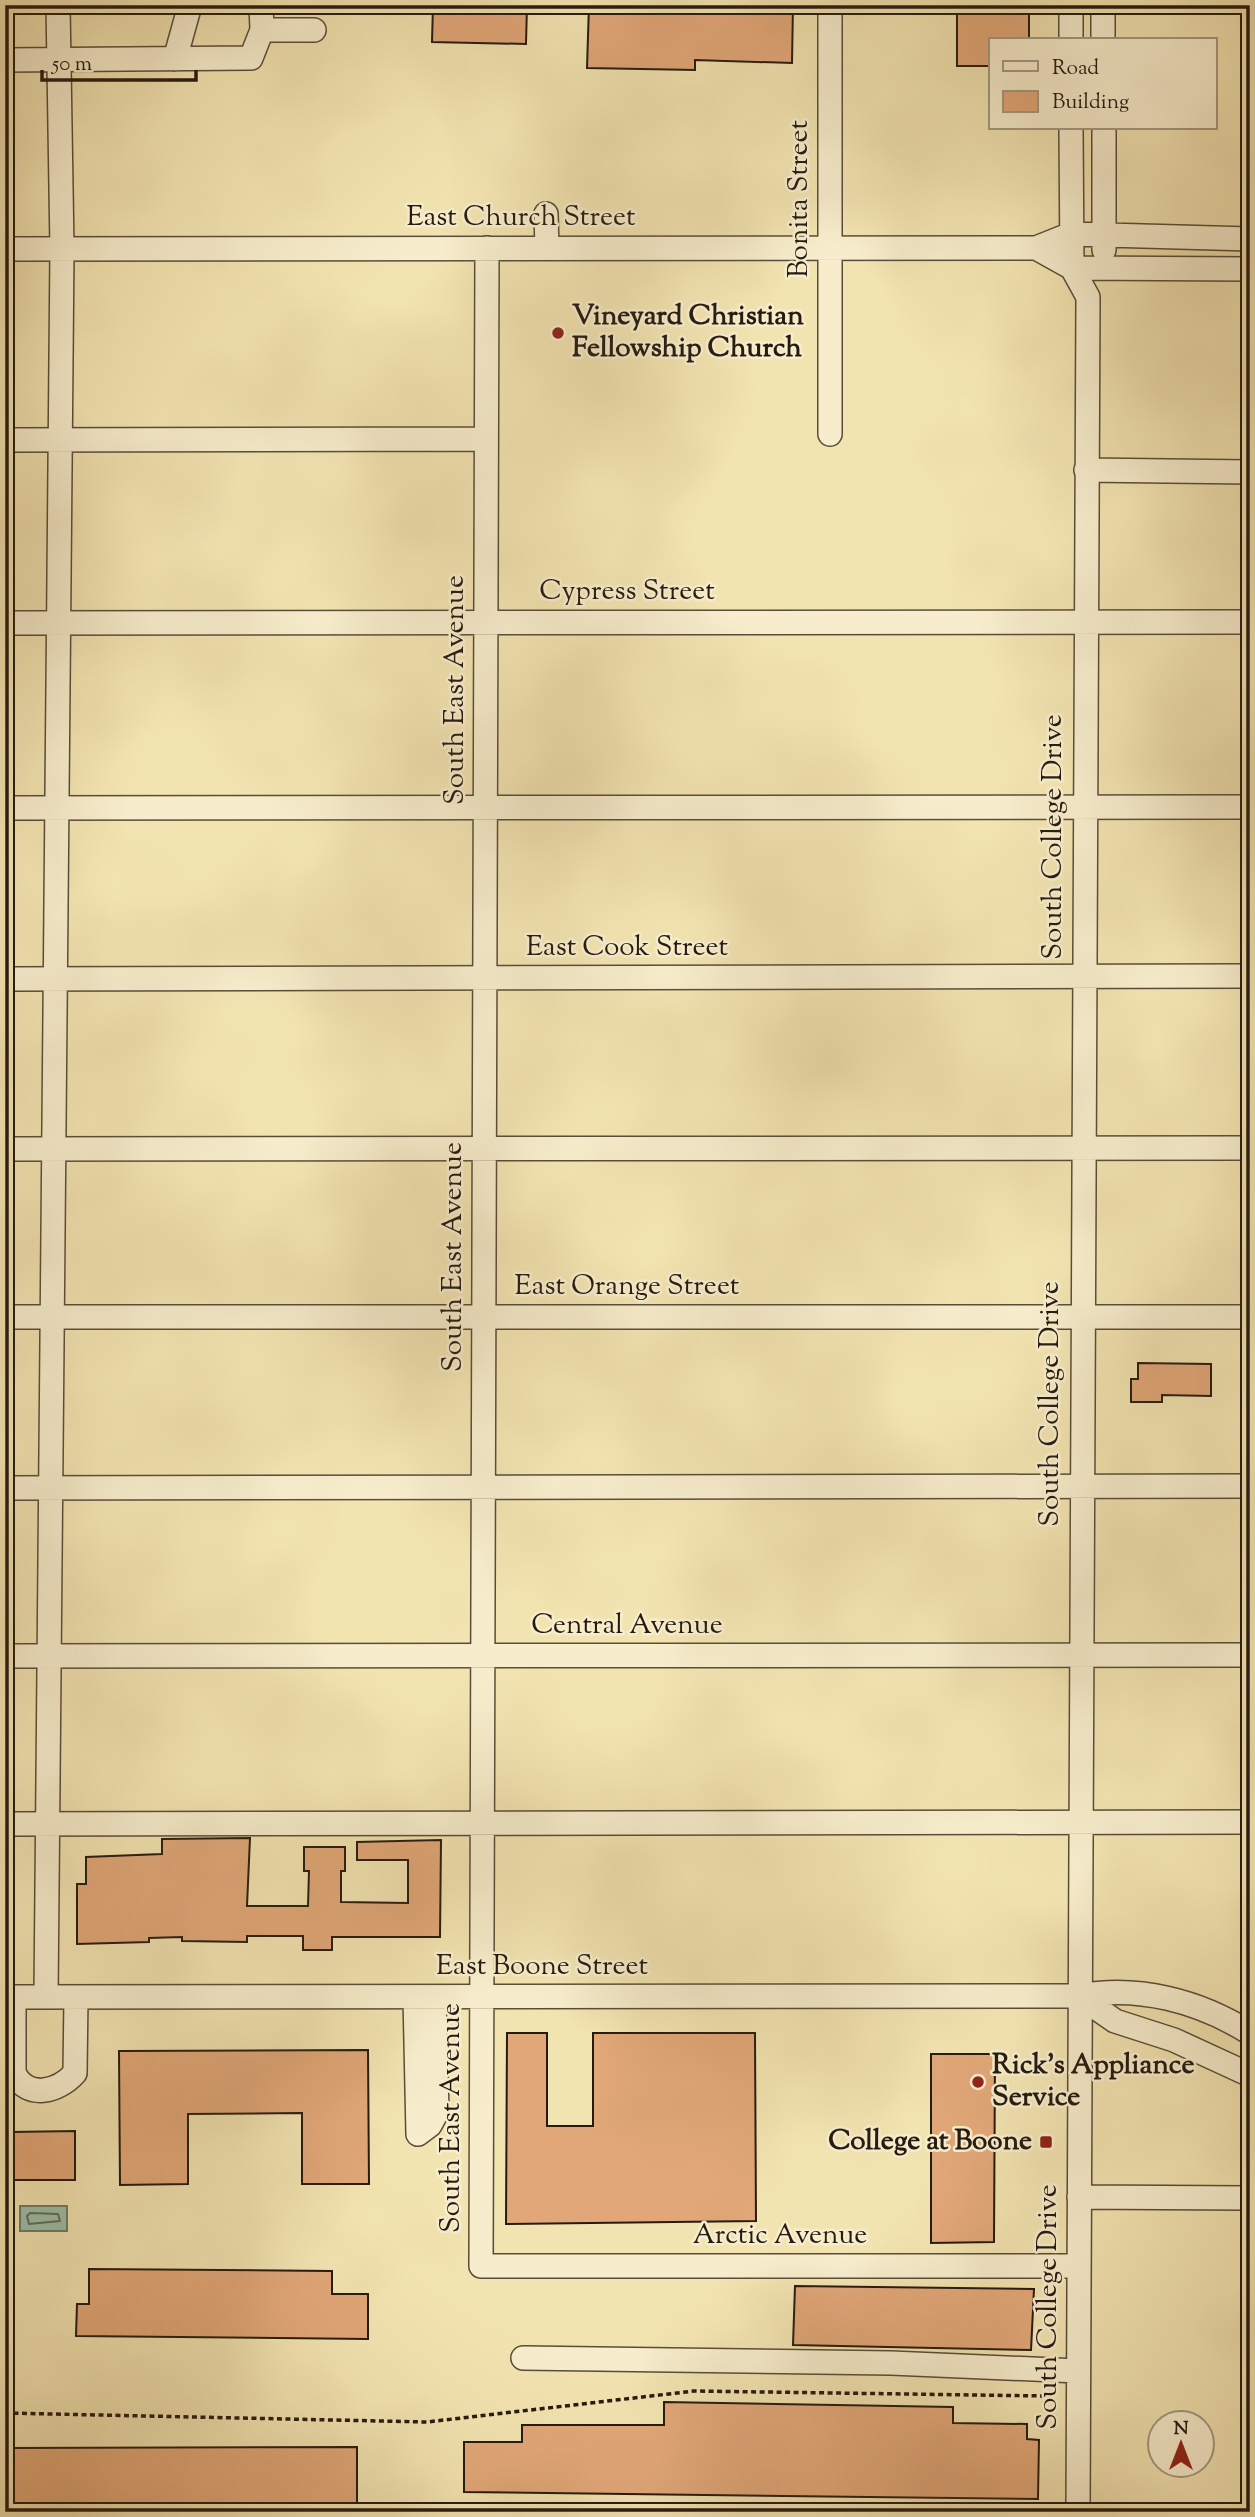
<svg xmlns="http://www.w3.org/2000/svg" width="1255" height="2517" viewBox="0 0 1255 2517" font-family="'Sorts Mill Goudy',serif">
  <rect width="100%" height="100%" fill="#f2e4b1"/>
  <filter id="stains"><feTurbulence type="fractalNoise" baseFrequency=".00286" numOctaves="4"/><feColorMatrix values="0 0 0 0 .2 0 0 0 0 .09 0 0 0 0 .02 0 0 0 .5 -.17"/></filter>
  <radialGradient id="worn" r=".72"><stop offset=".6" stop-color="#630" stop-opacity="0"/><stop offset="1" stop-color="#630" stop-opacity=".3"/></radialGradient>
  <path fill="#9cbfa8" stroke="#6d7d6c" stroke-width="2" d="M20 2206H67V2231H20Z"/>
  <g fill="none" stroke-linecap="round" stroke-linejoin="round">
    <path stroke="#616d5c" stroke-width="2" d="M30 2213 58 2214 60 2221 29 2224 27 2216Z"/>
  </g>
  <path fill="#e1a778" stroke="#261b11" stroke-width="2" d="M433 5H527L526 44 432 42Z
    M589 5H793L792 63 695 60V70L587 68Z
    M957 5H1029V40H991V66H957Z
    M1138 1363 1211 1364V1396L1162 1395V1402H1131V1379H1138Z
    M250 1838 247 1906H308L309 1871H304V1847H345V1871H341V1902L408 1903V1860H357V1842L441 1840 440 1937H332V1950H303V1936H247V1942L182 1941V1937L149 1938V1942L77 1944V1884H86V1857L162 1854V1839Z
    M507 2033H547V2126H593V2033H755L756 2221 506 2224Z
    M368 2050 369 2184H302V2113L188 2114V2184L120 2185 119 2051Z
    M931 2054H995L994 2242 931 2243Z
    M75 2131V2180H13L12 2132Z
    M89 2269 332 2271V2294H368V2339L76 2336 77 2304H89Z
    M795 2286 1034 2289 1031 2350 793 2345Z
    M664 2402 953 2407V2423L1027 2424V2439L1039 2440 1038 2499 464 2492V2442H522V2425H664Z
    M357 2447V2512H5V2448Z"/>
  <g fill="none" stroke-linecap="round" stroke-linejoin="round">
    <defs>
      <path id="minor" d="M1071 5V40
        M1103 5V40
        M262 30H314
        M175 59 190 5
        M5 60 251 58 262 30 261 5
        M1071 128 1072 268 1088 297 1078 2512
        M1104 128V250
        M546 214 547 248
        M487 248 481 2266H1078
        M1036 248 1072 268 1250 269
        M5 249 1036 248 1071 234 1250 239
        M830 434V5
        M5 440 486 439
        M1086 470 1250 472
        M5 623 1250 622
        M5 808 1250 807
        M5 979 1250 976
        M5 1149 1250 1148
        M5 1317H1250
        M5 1488 1250 1486
        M5 1656 1250 1655
        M5 1824 1250 1822
        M1079 1996 1115 2021 1174 2040 1250 2075
        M5 1997 1079 1996C1139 1985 1199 2001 1250 2033
        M14 1997V2073C27 2100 58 2092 75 2073L76 1997
        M46 1997 62 249 58 5
        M415 1997 418 2134
        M418 2134 430 2125 437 2112 434 1997
        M1079 2197 1246 2198
        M523 2358 891 2363 1078 2371"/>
    </defs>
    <use href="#minor" stroke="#594d39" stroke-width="26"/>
    <path stroke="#261b11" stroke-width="3.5" stroke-dasharray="5 3.5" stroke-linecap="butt" d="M5 2413 427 2422 694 2391 1046 2396"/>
    <use href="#minor" stroke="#f7edcc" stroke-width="23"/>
  </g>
  <g fill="#8f2418" stroke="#f7edcc" stroke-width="2.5">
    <circle cx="558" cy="333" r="7"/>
    <circle cx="978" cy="2082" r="7"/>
    <rect x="1039" y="2135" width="14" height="14" rx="3.5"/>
  </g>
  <g text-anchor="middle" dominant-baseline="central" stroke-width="5" stroke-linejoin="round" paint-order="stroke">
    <g font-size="28" fill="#261b11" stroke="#f7edcc">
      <text transform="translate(800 199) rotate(-90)">Bonita Street</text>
      <text x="521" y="218">East Church Street</text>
      <text x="627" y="592">Cypress Street</text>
      <text transform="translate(456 690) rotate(-90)">South East Avenue</text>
      <text transform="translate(1054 837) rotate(-90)">South College Drive</text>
      <text x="627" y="948">East Cook Street</text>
      <text transform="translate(454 1257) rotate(-90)">South East Avenue</text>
      <text x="627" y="1287">East Orange Street</text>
      <text transform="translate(1051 1404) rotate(-90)">South College Drive</text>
      <text x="627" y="1626">Central Avenue</text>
      <text x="542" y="1967">East Boone Street</text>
      <text transform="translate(452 2118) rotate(-90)">South East Avenue</text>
      <text x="780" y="2236">Arctic Avenue</text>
      <text transform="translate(1049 2307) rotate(-90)">South College Drive</text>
    </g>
    <g font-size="28" font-weight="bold" fill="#261b11" stroke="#f7edcc" text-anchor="start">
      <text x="572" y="317">Vineyard Christian<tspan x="572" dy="32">Fellowship Church</tspan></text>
      <text x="992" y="2066">Rick's Appliance<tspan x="992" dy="32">Service</tspan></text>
      <text x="1032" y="2142" text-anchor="end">College at Boone</text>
    </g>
  </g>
  <rect width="1255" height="2517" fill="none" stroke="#f2e4b1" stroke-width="28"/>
  <rect x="7" y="7" width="1241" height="2503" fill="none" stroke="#261b11" stroke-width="3.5"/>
  <rect x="14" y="14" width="1227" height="2489" fill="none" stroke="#261b11" stroke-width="2"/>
  <rect x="989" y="38" width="228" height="91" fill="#f7edcc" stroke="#a39981" stroke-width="2"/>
  <rect x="1003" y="61" width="35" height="10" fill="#f7edcc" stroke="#a39981" stroke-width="2"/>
  <text x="1052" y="74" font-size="21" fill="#261b11">Road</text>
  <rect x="1003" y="91" width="35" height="21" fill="#e1a778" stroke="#a39981" stroke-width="2"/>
  <text x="1052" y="108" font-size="21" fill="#261b11">Building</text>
  <g transform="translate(1181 2444)"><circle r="33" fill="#f7edcc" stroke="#a39981" stroke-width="2"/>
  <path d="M0-5L12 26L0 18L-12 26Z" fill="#8f2418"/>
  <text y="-10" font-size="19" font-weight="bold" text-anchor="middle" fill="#261b11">N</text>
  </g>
  <path d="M42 70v10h154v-10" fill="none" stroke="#261b11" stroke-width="3.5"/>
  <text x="52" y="70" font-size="21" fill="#261b11" stroke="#f7edcc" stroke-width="5" paint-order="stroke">50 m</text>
  <rect width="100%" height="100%" filter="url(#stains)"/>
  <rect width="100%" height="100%" fill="url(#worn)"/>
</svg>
